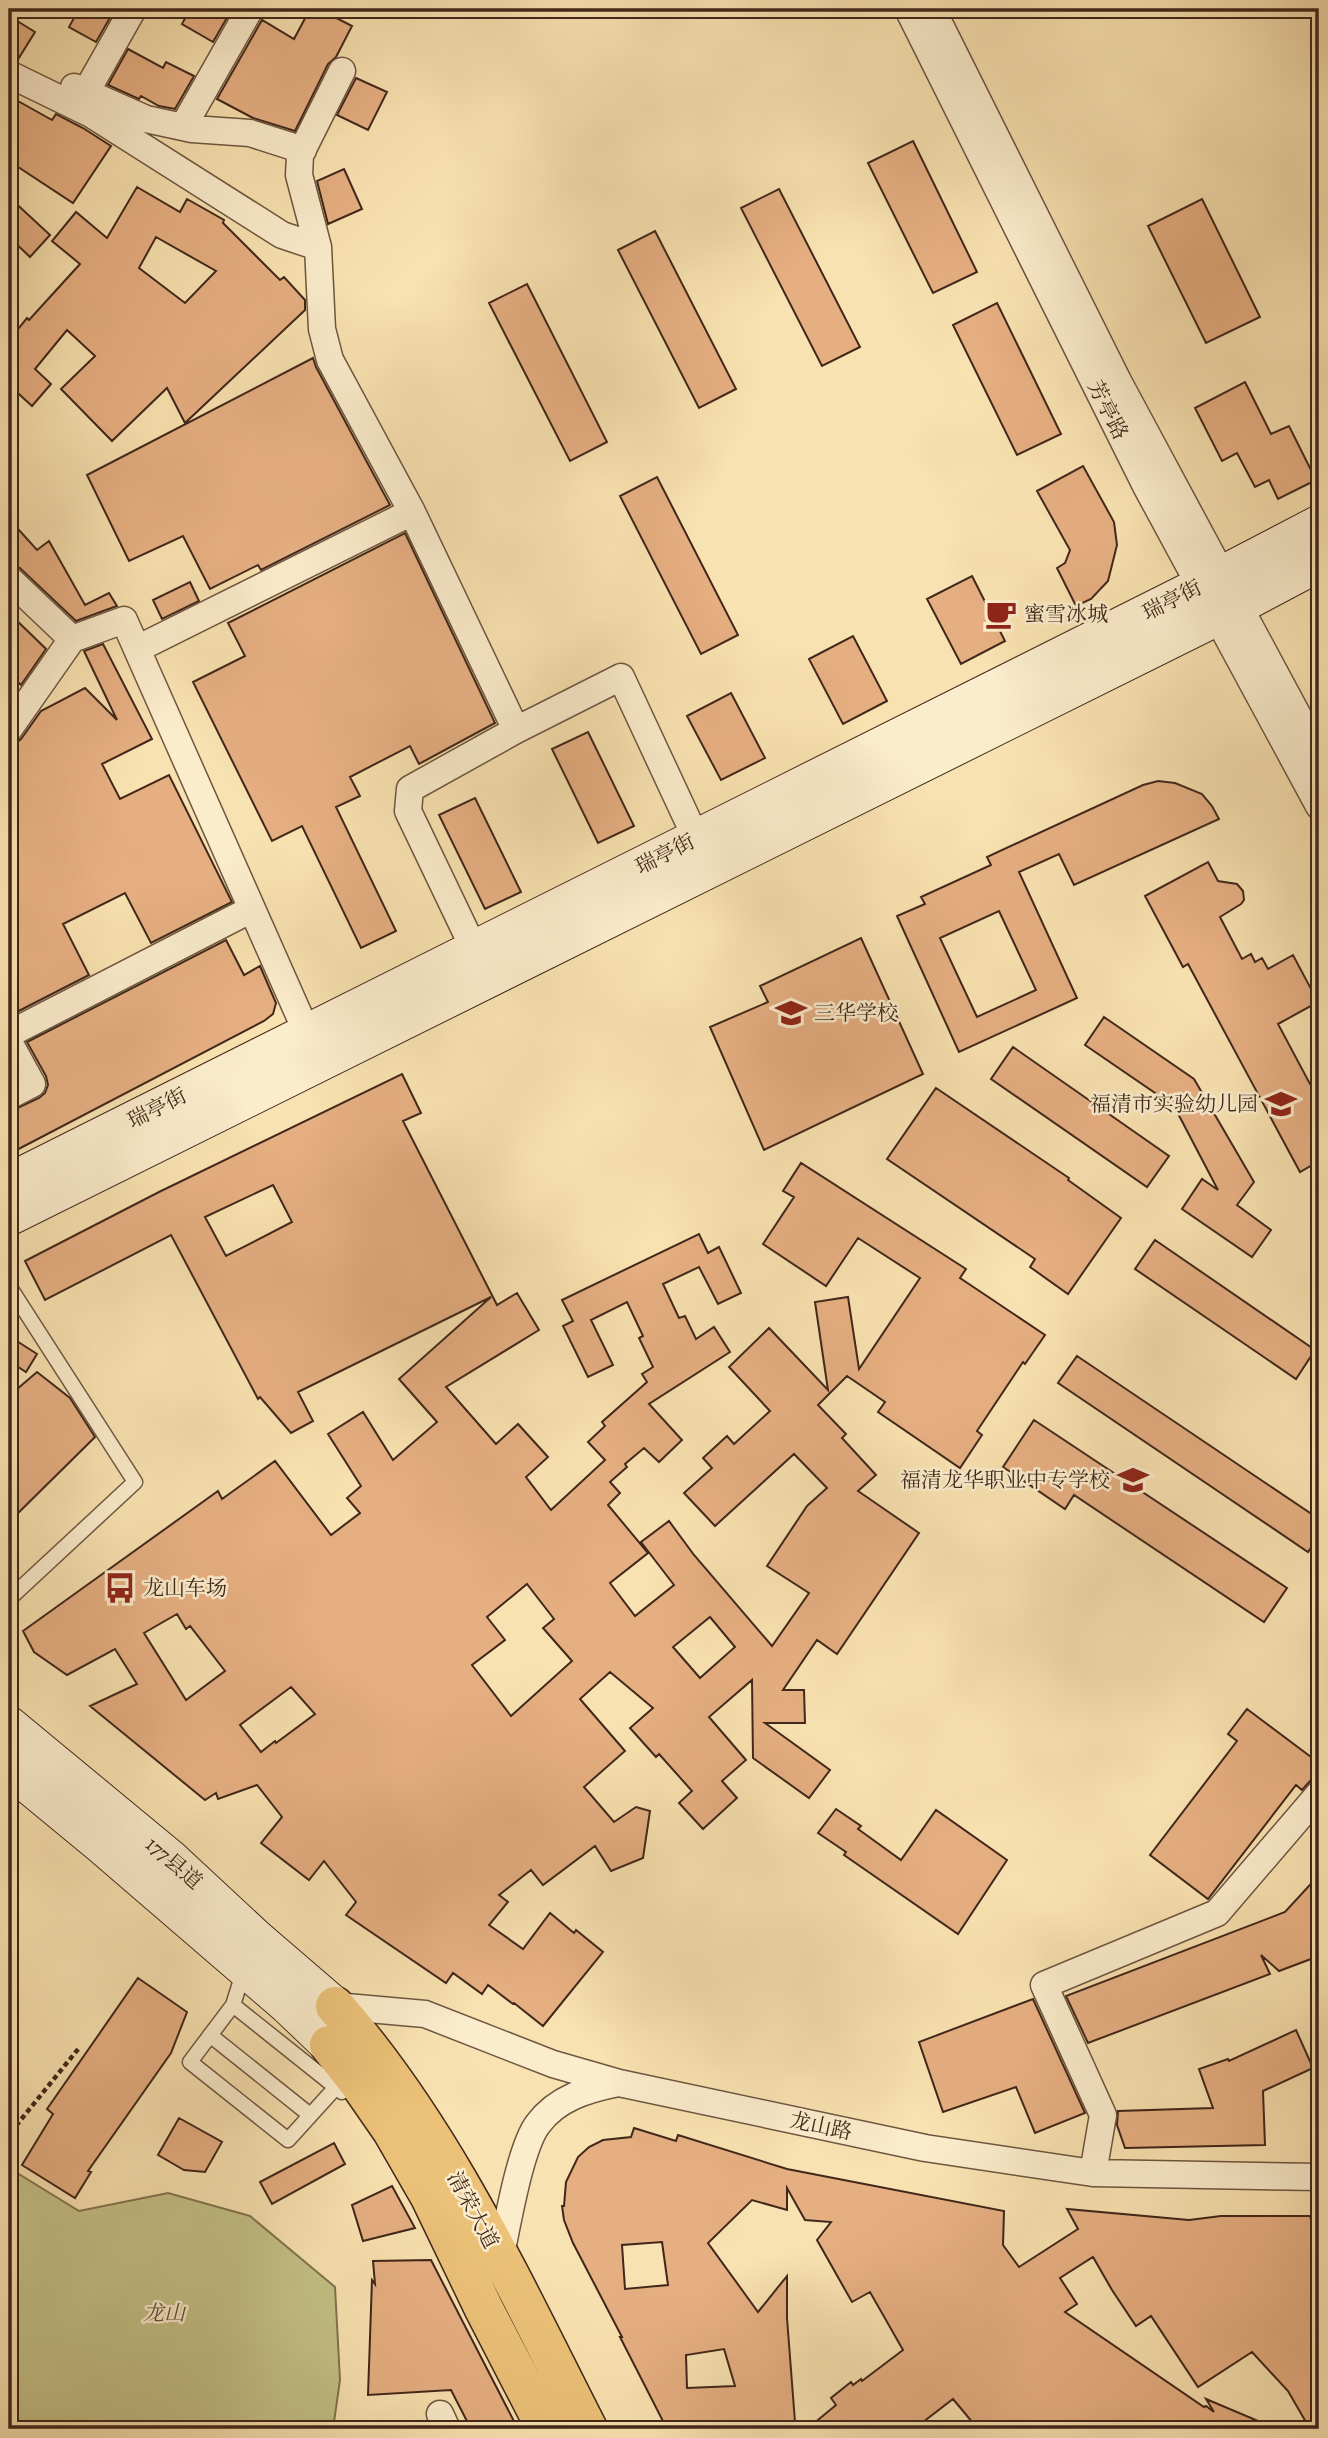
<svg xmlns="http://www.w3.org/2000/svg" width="1328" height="2438" viewBox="0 0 1328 2438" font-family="Alegreya,'Noto Serif SC',serif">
  <rect width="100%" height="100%" fill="#f9e2b1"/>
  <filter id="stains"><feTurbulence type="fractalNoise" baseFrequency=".00286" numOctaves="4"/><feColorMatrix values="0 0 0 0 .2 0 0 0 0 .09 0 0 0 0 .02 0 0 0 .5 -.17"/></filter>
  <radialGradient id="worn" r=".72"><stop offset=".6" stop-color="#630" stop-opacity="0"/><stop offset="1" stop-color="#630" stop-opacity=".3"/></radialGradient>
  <path fill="#c4c187" stroke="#827450" stroke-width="2" d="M9 2168 79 2211 168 2193 250 2216 335 2287 340 2380 333 2429H9Z"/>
  <path fill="#e6af82" stroke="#40271a" stroke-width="2" fill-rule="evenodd" d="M79 9H115L96 42 69 27Z
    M190 9H232L213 42 182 24Z
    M310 9H319L352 26 336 57 328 64 295 131 253 118 217 99 262 20 294 39Z
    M9 16 35 32 17 61 9 58Z
    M128 49 163 68 166 62 194 76 175 109 159 106 141 96 139 99 108 85Z
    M356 78 387 92 368 130 337 115Z
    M9 96 52 120 56 114 83 128 111 146 73 203 9 161Z
    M913 141 977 272 933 293 868 163Z
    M344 169 362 209 328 224 317 181Z
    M137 187 180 212 187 199 224 220 223 223 280 280 284 277 305 300V310L185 423 167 388 112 441 61 389 95 356 67 330 35 369 51 384 32 406 9 385V340L27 318 29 320 80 264 52 241 76 212 107 238ZM156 237 216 271 185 303 139 268Z
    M779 189 860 347 822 366 741 208Z
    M9 197 50 235 30 257 9 237Z
    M1202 199 1260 317 1206 343 1148 226Z
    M655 231 736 389 699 408 618 250Z
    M527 284 607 442 570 461 489 303Z
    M997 303 1061 434 1017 455 953 325Z
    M313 358 316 367 390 505 261 570 258 565 210 589 183 536 129 561 87 475Z
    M1245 382 1271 434 1289 426 1316 480 1278 499 1269 480 1255 487 1237 453 1222 461 1195 408Z
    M1083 466 1114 522 1117 545 1108 581 1091 599 1076 606 1057 568 1065 563 1070 550 1037 491Z
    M657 477 738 635 701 654 620 496Z
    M9 519 37 550 49 541 85 605 109 593 117 606 76 621 20 568 9 564Z
    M405 533 495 723 419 764 410 746 350 777 360 796 336 807 396 931 361 948 302 826 272 841 193 682 245 656 228 623Z
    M972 576 1005 641 961 664 927 599Z
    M190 582 199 601 162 619 153 600Z
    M9 613 46 649 21 685 9 674Z
    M853 636 887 701 843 724 809 659Z
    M103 644 152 739 102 764 120 799 169 775 232 902 151 943 125 893 63 924 89 975 9 1016V745L16 743 21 739 41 711 85 688 117 720 84 651Z
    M731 693 765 758 721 780 687 716Z
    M588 732 634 826 598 843 552 749Z
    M1158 781 1175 783 1202 794 1212 806 1219 819 1074 885 1059 854 1019 872 1077 998 959 1052 897 916 925 904 921 897 991 865 987 857 1143 785ZM999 911 1036 990 977 1017 940 938Z
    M475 798 521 892 485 909 439 815Z
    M1208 862 1218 881 1237 884 1243 891 1244 900 1241 904 1220 917 1242 959 1251 954 1255 962 1262 958 1268 969 1293 955 1318 1002 1278 1024 1310 1084 1319 1079V1161L1300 1172 1188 964 1183 967 1145 896Z
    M861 938 923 1074 764 1150 710 1027 768 1002 760 986Z
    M226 940 244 975 260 966 276 1003 273 1014 264 1021 9 1154V1112L39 1098 45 1093 48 1085 46 1076 27 1042Z
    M1104 1017 1194 1079 1254 1182 1237 1205 1271 1230 1252 1257 1182 1209 1202 1179 1218 1190 1174 1106 1085 1045Z
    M1013 1047 1169 1156 1147 1187 991 1079Z
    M402 1074 421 1113 403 1121 497 1305 517 1293 539 1330 446 1387 496 1444 518 1424 548 1457 526 1477 551 1510 605 1460 588 1442 605 1426 602 1422 647 1382 642 1374 653 1367 639 1338 643 1336 627 1302 591 1320 613 1365 588 1377 563 1326 573 1321 562 1300 699 1234 708 1253 719 1247 741 1293 718 1304 699 1267 663 1284 679 1318 685 1316 696 1339 714 1327 730 1352 649 1404 682 1440 659 1462 644 1448 625 1464 627 1467 610 1482 620 1493 608 1505 648 1553 610 1583 635 1616 674 1585 641 1542 669 1521 694 1555 772 1646 809 1593 767 1566 807 1506 827 1488 794 1454 715 1526 684 1493 712 1468 703 1458 727 1436 734 1444 770 1411 729 1367 769 1328 828 1390 815 1302 848 1297 859 1369 920 1278 858 1238 826 1286 763 1244 794 1197 783 1191 801 1163 966 1269 960 1278 1045 1335 1025 1364 1023 1362 977 1431 982 1435 960 1468 878 1412 885 1402 847 1376 818 1405 846 1434 842 1438 876 1475 858 1491 919 1533 837 1654 817 1640 783 1690H804L805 1723H765L830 1770 809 1798 753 1758 752 1680 709 1717 746 1760 722 1781 737 1798 703 1829 679 1803 692 1791 659 1754 656 1757 630 1728 653 1708 610 1672 580 1699 625 1751 584 1787 614 1822 636 1807 650 1811 643 1858 611 1871 595 1846 543 1885 531 1870 499 1895 508 1902 489 1925 523 1949 550 1913 574 1933 576 1930 603 1952 543 2026 514 2003 513 2004 488 1985 482 1994 453 1973 446 1983 346 1915 356 1902 324 1861 309 1880 261 1843 282 1817 257 1785 218 1799 216 1793 205 1800 90 1706 137 1684 115 1649 67 1675 34 1652 23 1631 218 1491 222 1499 275 1461 331 1535 360 1513 347 1498 361 1486 328 1434 363 1412 393 1460 437 1422 399 1379 491 1297 298 1392 313 1421 291 1433 260 1397 258 1399 171 1235 45 1300 25 1261 159 1192ZM273 1185 292 1222 226 1256 205 1217ZM527 1584 554 1619 543 1628 572 1661 511 1716 472 1665 505 1640 487 1617ZM177 1614 186 1629 190 1626 225 1671 186 1700 144 1633ZM710 1617 735 1647 700 1678 673 1647ZM291 1687 315 1714 276 1743 275 1741 261 1752 240 1725Z
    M936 1088 1069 1178 1068 1180 1121 1218 1068 1294 1030 1267 1035 1259 887 1159Z
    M1155 1240 1315 1350 1296 1379 1135 1269Z
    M9 1336 37 1354 26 1372 9 1361Z
    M1077 1356 1319 1519V1536L1308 1552 1058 1383Z
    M37 1372 70 1398 95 1437 9 1522V1396Z
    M1034 1420 1287 1588 1264 1622 1074 1495 1065 1509 1003 1467Z
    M1247 1709 1319 1763V1771L1302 1790 1296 1785 1208 1899 1150 1855 1237 1741 1228 1734Z
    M836 1809 861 1826 858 1829 901 1860 936 1810 1007 1860 958 1934 844 1855 846 1852 818 1833Z
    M1319 1875V1956L1279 1971 1261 1955 1270 1974 1088 2043 1066 1996 1285 1912Z
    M138 1978 187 2012 171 2053 88 2171 91 2172 75 2198 22 2165 53 2114 47 2109Z
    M1033 1999 1085 2113 1035 2133 1016 2087 943 2112 919 2042Z
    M1296 2030 1313 2068 1263 2091 1265 2145 1125 2148 1117 2125 1118 2111 1213 2108 1199 2069 1228 2059 1229 2061Z
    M179 2118 222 2142 205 2172 184 2170 158 2155Z
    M634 2128 676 2141 678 2135 787 2169 1004 2211 1003 2245 1019 2267 1078 2229 1067 2209 1189 2220 1221 2216H1310L1319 2245V2429H1310L1288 2391 1252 2352 1198 2387 1151 2316 1136 2326 1112 2290 1093 2257 1060 2278 1077 2304 1065 2312 1204 2407 1206 2406 1214 2412 1206 2399 1277 2429H978L953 2399 914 2429H807L836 2405 831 2398 851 2382 853 2385 861 2379 862 2381 903 2350 870 2292 852 2302 817 2240 831 2222 805 2220 787 2188V2210L752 2200 708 2243 758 2312 787 2276V2318L795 2422 772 2429H667L620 2337H622L573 2243 564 2220 562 2206H564L566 2182 578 2157 589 2147 603 2140 631 2137ZM662 2242 668 2285 625 2289 622 2245ZM724 2349 735 2386 687 2388 686 2355Z
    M334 2143 345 2164 272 2204 260 2182Z
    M392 2186 415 2228 363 2241 352 2205Z
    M431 2260 484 2363 518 2429H471L451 2390 368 2395 372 2280 375 2284 373 2261Z"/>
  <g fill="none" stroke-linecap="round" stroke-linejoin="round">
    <defs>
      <path id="service" d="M9 1286 135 1482 9 1599
        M244 1970 233 2005 342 2092
        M233 2005 190 2062 288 2140 337 2086
        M210 2035 310 2115"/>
      <path id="minor" d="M908 9 1146 486 1319 806
        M932 9 1118 381 1319 755
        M9 74 91 114 282 235 318 247 322 329 330 360 412 512 137 649
        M74 87 146 119 192 129 250 133 303 150
        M86 92 133 9
        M183 127 250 9
        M318 247 299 175 300 155 342 71
        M412 512 516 730 621 677 696 838
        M9 579 72 639
        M9 729 72 639 124 620 307 1033
        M474 949 408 811 410 789 516 730
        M9 1034 252 909
        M9 1042 32 1084 9 1096
        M335 2006 425 2014 553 2064 619 2083 925 2148 1093 2173 1319 2177
        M1093 2173 1103 2115 1044 1985 1217 1913 1319 1794
        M500 2259C507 2227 520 2147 538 2124 557 2098 588 2089 618 2083
        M440 2414 447 2429"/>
      <path id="secondary" d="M9 1182 1200 586 1319 524
        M9 1217 1217 617 1319 563
        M9 1725 171 1859 256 1938 335 2006
        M9 1769 100 1844 287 2005 329 2045"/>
      <path id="primary" d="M335 2006C444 2130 513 2282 588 2429
        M329 2045 358 2082 392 2131 430 2197 484 2309 546 2429"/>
    </defs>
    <use href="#service" stroke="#6e5640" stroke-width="17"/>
    <use href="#minor" stroke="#6e5640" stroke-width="29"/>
    <use href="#secondary" stroke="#40271a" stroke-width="39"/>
    <use href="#primary" stroke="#40271a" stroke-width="41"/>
    <path stroke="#40271a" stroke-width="4.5" stroke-dasharray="5 3.5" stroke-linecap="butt" d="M9 2130 15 2127 79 2048"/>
    <use href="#service" stroke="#fbeccc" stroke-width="14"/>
    <use href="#minor" stroke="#fbeccc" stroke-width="26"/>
    <use href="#secondary" stroke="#fbeccc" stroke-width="37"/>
    <use href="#primary" stroke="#ecc178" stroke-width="38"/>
  </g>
  <defs>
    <symbol id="cafe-bare" viewBox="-9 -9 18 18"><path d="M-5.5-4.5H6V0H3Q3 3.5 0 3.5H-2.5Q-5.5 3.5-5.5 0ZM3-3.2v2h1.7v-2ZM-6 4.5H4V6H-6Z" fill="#8f2418" stroke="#fbeccc" stroke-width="2.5" paint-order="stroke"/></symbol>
    <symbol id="school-bare" viewBox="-9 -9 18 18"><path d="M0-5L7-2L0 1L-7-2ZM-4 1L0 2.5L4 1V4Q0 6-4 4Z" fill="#8f2418" stroke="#fbeccc" stroke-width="2.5" paint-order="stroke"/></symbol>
    <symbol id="bus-bare" viewBox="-9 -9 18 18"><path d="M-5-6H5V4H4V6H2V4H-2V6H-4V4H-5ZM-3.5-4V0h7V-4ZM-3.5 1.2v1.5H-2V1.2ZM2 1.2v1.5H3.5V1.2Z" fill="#8f2418" stroke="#fbeccc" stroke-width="2.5" paint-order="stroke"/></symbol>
  </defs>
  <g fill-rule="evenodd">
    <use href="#cafe-bare" x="979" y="592" width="44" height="44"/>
    <use href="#school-bare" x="769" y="991" width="44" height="44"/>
    <use href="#school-bare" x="1259" y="1082" width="44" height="44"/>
    <use href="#school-bare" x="1111" y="1458" width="44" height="44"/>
    <use href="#bus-bare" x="98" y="1566" width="44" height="44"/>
  </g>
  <g text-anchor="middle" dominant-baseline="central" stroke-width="5" stroke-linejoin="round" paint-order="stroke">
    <g font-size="21" fill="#40271a" stroke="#fbeccc">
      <text transform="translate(1108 410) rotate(63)">芳亭路</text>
      <text transform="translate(1172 600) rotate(-27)">瑞亭街</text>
      <text transform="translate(665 854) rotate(-27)">瑞亭街</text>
      <text transform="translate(157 1108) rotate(-27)">瑞亭街</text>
      <text transform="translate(174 1863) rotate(41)">177县道</text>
      <text transform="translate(821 2126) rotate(12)">龙山路</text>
      <text transform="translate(473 2210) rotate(62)">清荣大道</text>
    </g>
    <g font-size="21" fill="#40271a" stroke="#fbeccc" text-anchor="start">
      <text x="1024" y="614">蜜雪冰城</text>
      <text x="814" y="1013">三华学校</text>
      <text x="1258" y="1104" text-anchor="end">福清市实验幼儿园</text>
      <text x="1110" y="1480" text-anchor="end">福清龙华职业中专学校</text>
      <text x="143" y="1588">龙山车场</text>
    </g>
    <g font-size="21" font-style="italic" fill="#614e35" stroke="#fbeccc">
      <text x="164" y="2313">龙山</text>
    </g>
  </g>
  <rect width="1328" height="2438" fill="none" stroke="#f9e2b1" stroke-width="35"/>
  <rect x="10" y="10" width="1307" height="2417" fill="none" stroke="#40271a" stroke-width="3.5"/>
  <rect x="18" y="18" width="1293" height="2403" fill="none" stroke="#40271a" stroke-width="2"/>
  <rect width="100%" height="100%" filter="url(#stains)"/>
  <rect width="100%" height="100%" fill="url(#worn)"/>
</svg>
